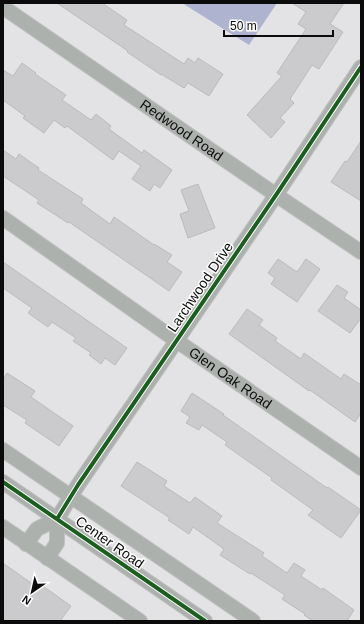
<svg xmlns="http://www.w3.org/2000/svg" width="364" height="624" viewBox="0 0 364 624" font-family="Helvetica,sans-serif">
  <rect width="100%" height="100%" fill="#e3e3e5"/>
  <path fill="#aeb3cf" d="M182 3H277L249 45Z"/>
  <path fill="#cbcbcd" stroke="#bbbbbd" d="M57 3H102L127 20 124 25 184 64 188 58 195 63 198 58 223 74 209 96 188 83 184 88 161 74V75L127 52 128 51Z
    M292 3H344L330 24 343 32 319 69 312 65 290 99 294 103 280 118 285 122 271 138 247 115 282 76 277 73 306 29 298 24 306 12Z
    M22 63 36 73 35 74 66 95 62 100 91 120 96 114 111 126 109 129 142 153 144 150 172 170 160 188 154 184 150 191 132 179 141 166 119 151 113 160 67 126 65 128 54 120 44 133 23 118 25 116 3 100V70L13 76Z
    M361 141V201L331 182 345 161 347 162Z
    M3 150 16 159 19 154 39 168 38 170 83 199 81 203 110 224 114 217 154 245V244L172 255 167 262 182 272 169 291 69 222 68 223 37 203 39 200 3 176Z
    M198 184 215 228 188 238 180 214 189 211 181 190Z
    M278 259 297 272 306 259 320 269 297 302 271 284 275 278 268 273Z
    M3 262 127 348 115 365 105 358 101 364 89 355 91 353 73 341 76 338 52 322 48 327 28 313 32 308 3 288Z
    M337 285 348 292 344 298 361 310V318L350 333 318 311Z
    M247 309 263 320 259 325 277 338 275 341 301 359 304 353 341 379 344 374 361 385V413L355 422 310 390 309 391 229 334Z
    M7 373 35 391 31 397 73 426 59 446 25 423 27 420 3 405V380Z
    M192 393 224 414 223 415 327 488 328 487 361 510 341 538 308 515 313 510 271 480 272 478 225 445 227 442 202 425 199 430 186 423 190 417 181 411Z
    M137 462 167 481 164 486 190 503 195 497 222 516 217 523 264 553 262 556 287 573 294 563 305 570 301 576 322 590 323 588 354 610 347 621H313L304 615 305 614 282 599 285 595 251 573 250 574 220 555 224 549 193 527 189 534 168 520 170 518 121 486Z
    M3 563 38 588 40 584 71 606 60 621H3Z"/>
  <g fill="none" stroke-linecap="round" stroke-linejoin="round">
    <defs>
      <g id="minor">
        <path id="s1" d="M3 7 276 195 361 252"/>
        <path id="s2" d="M3 218 177 341 361 468"/>
        <path d="M3 450 253 621"/>
        <path d="M3 482 205 621"/>
        <path d="M57 519 78 485 276 195 361 67"/>
        <path d="M3 527 140 621"/>
        <path d="M26 544 37 529 57 519"/>
        <path d="M47 558 57 543V519"/>
      </g>
    </defs>
    <use href="#minor" stroke="#c0c0c2" stroke-width="16"/>
    <use href="#minor" stroke="#adb1ad" stroke-width="14"/>
    <defs>
      <path id="cycleway" d="M3 482 205 621
        M57 519 78 485 276 195 361 67"/>
    </defs>
    <use href="#cycleway" stroke="#fff" stroke-width="6"/>
    <use href="#cycleway" stroke="#1b5e20" stroke-width="4"/>
  </g>
  <g text-anchor="middle" dominant-baseline="central" stroke-width="3" stroke-linejoin="round" paint-order="stroke">
    <g font-size="14" fill="#0b0b0c" stroke="#fff">
      <text stroke="none"><textPath href="#s1" startOffset="217">Redwood Road</textPath></text>
      <text transform="translate(200 287) rotate(-56)">Larchwood Drive</text>
      <text stroke="none"><textPath href="#s2" startOffset="278">Glen Oak Road</textPath></text>
      <text transform="translate(110 542) rotate(35)">Center Road</text>
    </g>
  </g>
  <rect width="364" height="624" fill="none" stroke="#0b0b0c" stroke-width="8"/>
  <g transform="translate(32 592) rotate(214)" stroke="#ffffff" stroke-width="3" paint-order="stroke">
  <path d="M0-3L7 15L0 10L-7 15Z" fill="#0b0b0c"/>
  <text y="-6" font-size="11" font-weight="bold" text-anchor="middle" fill="#0b0b0c">N</text>
  </g>
  <path d="M224 30v6h109v-6" fill="none" stroke="#0b0b0c" stroke-width="2"/>
  <text x="230" y="30" font-size="12" fill="#0b0b0c" stroke="#ffffff" stroke-width="3" paint-order="stroke">50 m</text>
</svg>
